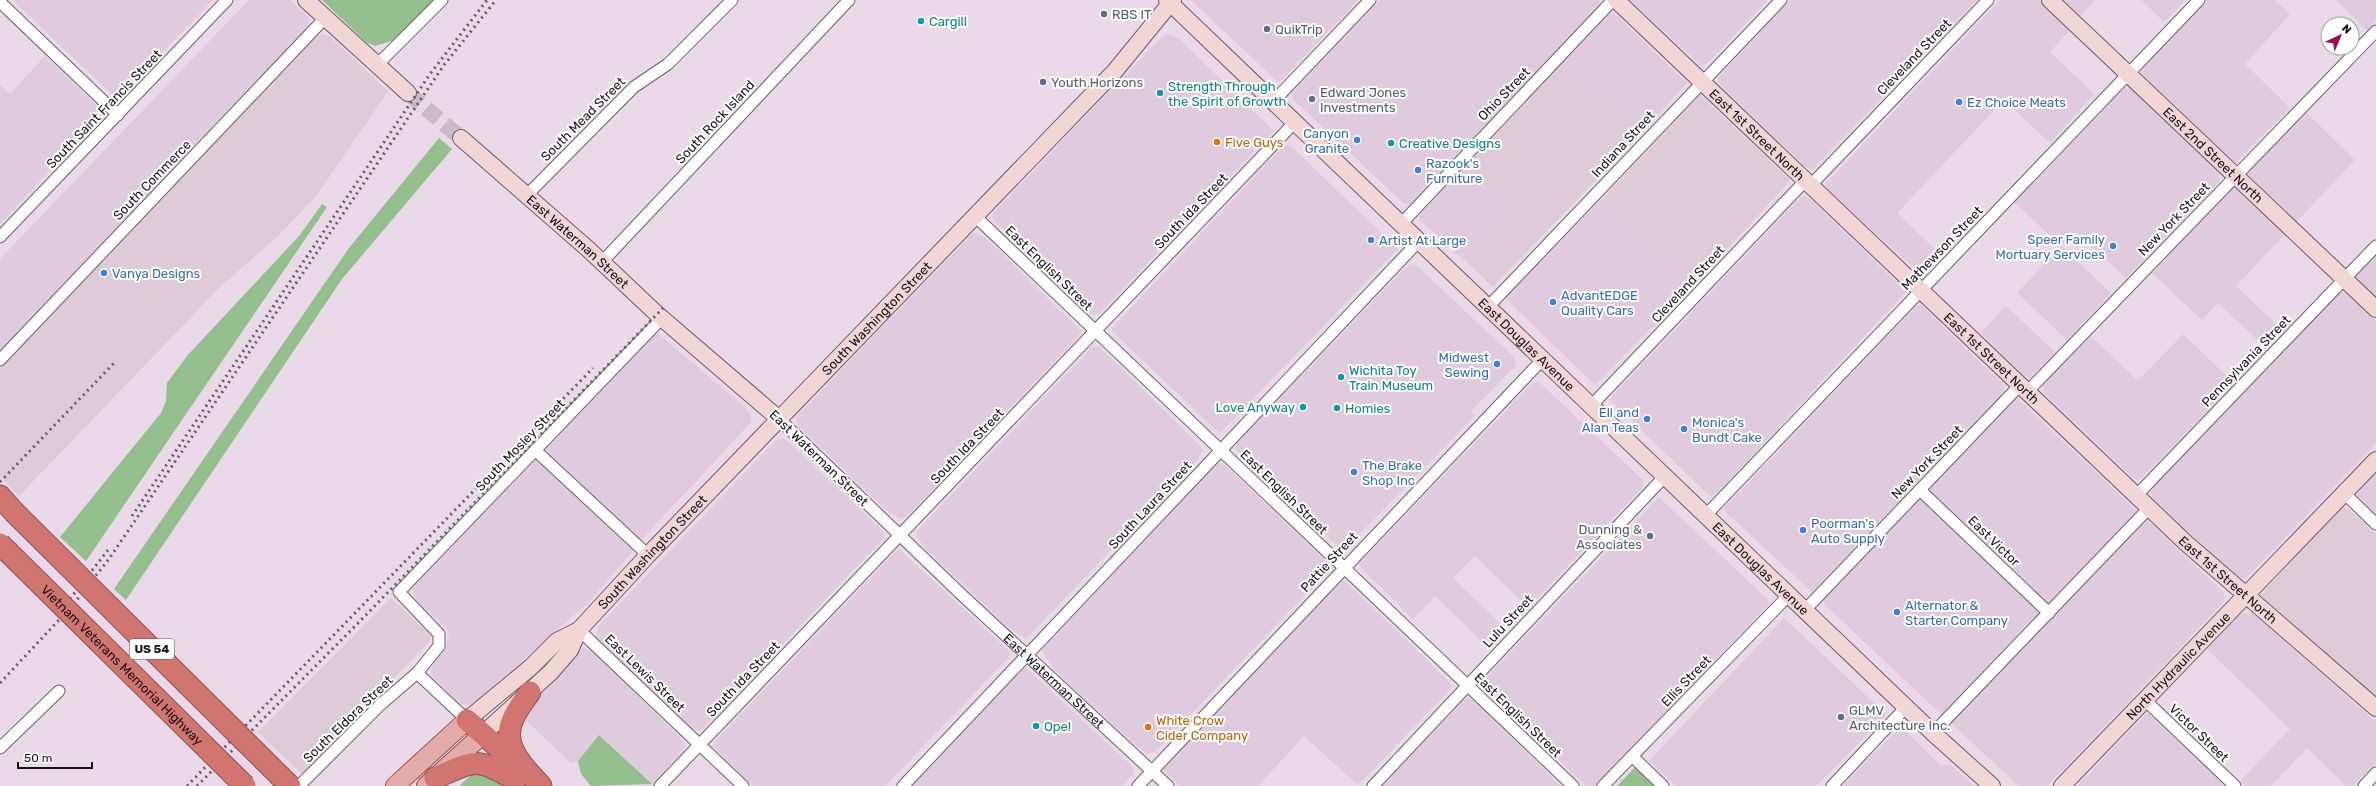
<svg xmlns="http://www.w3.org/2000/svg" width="2376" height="786" viewBox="0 0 2376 786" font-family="Rubik,sans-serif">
  <rect width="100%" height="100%" fill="#ead9e8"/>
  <path fill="#e0cade" d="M12 0H213L117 99Z
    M249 0H290L308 17 310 20 307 29 188 151 170 174 0 353V259Z
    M1191 0H1358L1282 80 1278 82Z
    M1380 0H1600L1601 2 1600 6 1411 203 1406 204 1402 202 1293 99 1291 94Z
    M1630 0H1768L1708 63 1702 66Z
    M1790 0H1977L1812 170 1804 166 1718 83 1717 79Z
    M2000 0H2040L2070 30 2050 52 2094 94 2050 143 2004 100 1897 213 1942 256 1920 274 1827 188 1826 183Z
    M2064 0H2095L2080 16Z
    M2141 0H2185L2164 22Z
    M2208 0H2275L2290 14 2245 64 2290 108 2235 163 2142 74 2141 69 2145 65Z
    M2336 0H2376V20L2367 30Z
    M1614 13 1687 83 1642 132 1610 101 1605 106 1561 64 1608 15Z
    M1168 34 1178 38 1274 131 1100 313 1093 315 995 221 992 216 994 212 1163 36Z
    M45 56 104 113 0 224V85L10 94Z
    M2124 87H2129L2133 91 2219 171 2220 181 2126 278 2076 232 2061 246 2111 293 2067 340 2017 293 2061 246 2013 201Z
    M2304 110 2355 160 2297 221 2248 176V171Z
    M1285 144 1291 146 1398 249 1221 432 1217 431 1112 331V328Z
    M1463 166 1508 209 1462 258 1420 220 1419 216Z
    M2234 188 2284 235 2236 286 2282 330 2266 348 2218 303 2202 320 2152 273 2231 189Z
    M1805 196 1814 202 1906 292 1716 494 1710 496 1614 404 1611 401 1612 396 1800 198Z
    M1604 197 1695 284 1595 385 1505 298Z
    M973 233 985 237 1081 331 1079 336 906 517 901 519 886 510 798 426 796 417Z
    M2376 254V297L2356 277Z
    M1412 264 1416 265 1514 357 1516 365 1471 411 1475 416 1343 551 1235 448 1237 443 1407 266Z
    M2339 292 2349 294 2376 320V443L2246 578 2239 579 2152 497 2151 488Z
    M1921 305 2004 385 2005 392 1812 592 1726 512 1724 508 1916 306Z
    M2006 306 2055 352 2030 378 2025 376 1981 333Z
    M656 332 746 408 751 416V422L648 533 588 603 476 701 468 705 460 704 431 675 433 661 447 642 449 636 447 629 416 600 413 591 417 584Z
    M2183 334 2234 383 2142 478 2137 480 2133 478 2044 393 2043 384 2091 336 2138 381Z
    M1096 346 1101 348 1203 449 1198 459 1026 639 1009 628 926 549 916 536V532L1092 347Z
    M1533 382 1540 383 1643 480 1644 486 1528 608 1475 556 1453 578 1507 630 1490 649 1435 596 1413 619 1361 568 1359 564Z
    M2017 398 2137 511 1944 714H1941L1824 604 1823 600 2013 400Z
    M778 438 784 439 791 444 884 532 885 537 699 732 691 728 597 638 596 634 600 624Z
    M1220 463 1224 464 1328 563 1329 567 1328 571 1156 751 1148 754 1135 745 1054 670 1041 649 1043 645 1215 464Z
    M2376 472V516L2356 495Z
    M1658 498 1661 499 1767 599 1769 604 1595 786H1586L1483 687V684L1485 679Z
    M2147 520 2221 590 2225 596 2224 602 2047 786H2019L1954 726 1952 723 1954 719 2142 521Z
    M900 550 1007 649 1010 653 1008 658 885 786H753L715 749 714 745 716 740 896 551Z
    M1344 580 1449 681 1452 685 1450 690 1358 785 1304 736 1258 786H1180L1163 769 1165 764 1341 581Z
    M2245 613H2252L2257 617 2376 722V763L2353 786H2346L2307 748 2271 786H2245L2240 781 2290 729 2207 649 2239 615Z
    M1784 618 1887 715 1816 786H1676L1649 761Z
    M583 648 595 653 685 743 683 751 652 784 600 735 578 761 571 763 520 715 580 649Z
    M1026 668 1132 766 1134 771 1132 775 1122 786H910L1021 670Z
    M1466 698 1471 699 1561 786H1381Z
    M2146 714H2149L2226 786H2077Z
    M1901 726 1941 766 1951 765 1974 786H1842Z"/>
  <path fill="#dfcad8" d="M321 34 329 36 388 91 317 195 279 235 219 288 19 496 0 477V366L316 37Z
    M1561 64 1605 106 1610 101 1642 132 1493 287 1462 258 1508 209 1463 166Z
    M1700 95 1789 179V182L1695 284 1604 197Z
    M2346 507 2376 534V698L2260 595 2342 508Z
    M391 598 428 632 431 637 429 642 302 774 258 732Z"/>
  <path fill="#93c08c" d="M322 0H433L394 40 375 46 366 42Z
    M439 138 452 149 342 279 126 600 114 589 349 248Z
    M322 204 327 207 86 561 60 537 161 413 166 401 167 383 187 356 300 235Z
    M599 735 652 784 591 786 581 774 578 761Z
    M1635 767 1656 786H1617Z
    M476 771 513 786H459Z"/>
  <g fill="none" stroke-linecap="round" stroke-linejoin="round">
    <path stroke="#cabbc9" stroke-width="16" stroke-dasharray="16 8" stroke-linecap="butt" d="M408 93 461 138"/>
    <defs>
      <g id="street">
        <path d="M0 2 118 115"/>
        <path d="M376 66 442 0"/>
        <path d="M1272 103 1370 0"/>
        <path d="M1810 186 1988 0"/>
        <path d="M527 195 634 87 668 64 732 0"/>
        <path d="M976 217 1573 786"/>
        <path d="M1400 225 1613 0"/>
        <path d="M0 237 227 0"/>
        <path d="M602 262 849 0"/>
        <path d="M1487 308 1781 0"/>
        <path d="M0 360 325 18"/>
        <path d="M2027 392 2376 31"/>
        <path d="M1591 406 1805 181"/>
        <path id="s1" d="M778 418 963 596 1168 786"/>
        <path d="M535 450 648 555"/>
        <path d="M1920 490 2049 613"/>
        <path d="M2344 493 2376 524"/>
        <path d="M2136 496 2376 246"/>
        <path d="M1706 515 2199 0"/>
        <path d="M1805 610 2020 385"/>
        <path d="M579 630 743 786"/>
        <path d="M417 673 467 720"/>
        <path d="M2145 700 2235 786"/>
        <path d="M1933 733 2149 508"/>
        <path d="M0 748 59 691"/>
        <path d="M1632 756 1663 786"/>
        <path d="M299 786 380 705 417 673 439 646V634L399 592 662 318"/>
        <path d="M660 786 1294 123"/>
        <path d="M903 786 1418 242"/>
        <path d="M1138 786 1542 360"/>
        <path d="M1373 786 1665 476"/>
        <path d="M1603 786 1789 595"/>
        <path d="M1832 786 1906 707"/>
        <path d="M2364 786 2376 773"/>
      </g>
      <g id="secondary">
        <path d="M306 0 408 93"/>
        <path id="s2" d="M1167 0 1933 733 1992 786"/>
        <path id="s3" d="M1616 0 2186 543 2376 708"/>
        <path id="s4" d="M2050 0 2376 309"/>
        <path id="s5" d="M461 138 588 249 657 314 778 418"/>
        <path d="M467 720 531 667 557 641 579 630"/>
        <path id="s6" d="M483 734 551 672 570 650 579 630 648 555 1115 71 1173 0"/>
        <path id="s7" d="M2062 786 2376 460"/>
      </g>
      <path id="primary" d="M395 786 467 720
        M426 786 483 734"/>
      <path id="highway" d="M0 496 14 512
        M530 692C524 701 517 709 513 719 500 746 525 768 541 786
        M467 720 518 765
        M435 778C475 761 476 756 515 780"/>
    </defs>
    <use href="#street" stroke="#6c5e6a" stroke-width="13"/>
    <use href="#secondary" stroke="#6c5e6a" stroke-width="18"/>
    <use href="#primary" stroke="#905250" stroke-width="20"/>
    <use href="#highway" stroke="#905250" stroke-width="23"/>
    <use href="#street" stroke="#fff" stroke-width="11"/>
    <use href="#secondary" stroke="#f1d6d4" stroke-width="16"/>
    <use href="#primary" stroke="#e3aca9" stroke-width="18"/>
    <use href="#highway" stroke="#d0756f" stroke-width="21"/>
    <path stroke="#685d66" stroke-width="3" stroke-dasharray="2 4" stroke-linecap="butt" d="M0 482 116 361
      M132 516 430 74 487 0
      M70 599 108 550
      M0 683 72 606 109 559 444 65 496 0
      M187 786 593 368
      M197 786 365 616 664 307"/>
    <defs>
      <g id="highway-bridge">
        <path d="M14 512 290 786"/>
        <path id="s8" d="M0 544 245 786"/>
      </g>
    </defs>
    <use href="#highway-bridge" stroke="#905250" stroke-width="23" stroke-linecap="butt"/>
    <use href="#highway-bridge" stroke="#d0756f" stroke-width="21"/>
  </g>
  <g fill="#5c6f8a" stroke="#fff" stroke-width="1.5">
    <circle cx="1104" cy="14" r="4"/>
    <circle cx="1267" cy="29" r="4"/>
    <circle cx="1043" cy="82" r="4"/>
    <circle cx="1312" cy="99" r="4"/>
    <circle cx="1650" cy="536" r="4"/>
    <circle cx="1841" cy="717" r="4"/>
  </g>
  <g fill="#0f9aa8" stroke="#fff" stroke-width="1.5">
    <circle cx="921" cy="21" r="4"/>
    <circle cx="1160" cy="93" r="4"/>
    <circle cx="1391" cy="143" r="4"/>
    <circle cx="1341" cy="377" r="4"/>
    <circle cx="1303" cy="407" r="4"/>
    <circle cx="1337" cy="408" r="4"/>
    <circle cx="1036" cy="726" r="4"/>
  </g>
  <g fill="#3f7fe0" stroke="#fff" stroke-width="1.5">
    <circle cx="1959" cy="102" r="4"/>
    <circle cx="1357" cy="140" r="4"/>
    <circle cx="1418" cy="170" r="4"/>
    <circle cx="1371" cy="240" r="4"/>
    <circle cx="2113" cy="246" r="4"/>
    <circle cx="104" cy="273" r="4"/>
    <circle cx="1553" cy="302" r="4"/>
    <circle cx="1497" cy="364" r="4"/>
    <circle cx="1647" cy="419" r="4"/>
    <circle cx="1684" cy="429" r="4"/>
    <circle cx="1354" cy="472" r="4"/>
    <circle cx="1803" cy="530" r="4"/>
    <circle cx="1897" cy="612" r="4"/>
  </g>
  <g fill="#e8710a" stroke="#fff" stroke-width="1.5">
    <circle cx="1217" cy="142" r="4"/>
    <circle cx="1148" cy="727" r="4"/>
  </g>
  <g text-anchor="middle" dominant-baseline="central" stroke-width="4" stroke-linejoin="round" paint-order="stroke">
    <rect fill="#fff" stroke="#5d595d" stroke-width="1" x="130" y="639" width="44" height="20" rx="3"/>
    <g font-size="12" font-weight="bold" fill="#181217">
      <text x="152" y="649">US 54</text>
    </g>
    <g font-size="13" fill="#4e5e75" stroke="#fff" text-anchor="start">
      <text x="1112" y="14">RBS IT</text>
      <text x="1275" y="29">QuikTrip</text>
      <text x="1051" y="82">Youth Horizons</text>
      <text x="1320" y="92">Edward Jones<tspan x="1320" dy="15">Investments</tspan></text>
      <text x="1642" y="529" text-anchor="end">Dunning &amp;<tspan x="1642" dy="15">Associates</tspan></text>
      <text x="1849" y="710">GLMV<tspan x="1849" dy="15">Architecture Inc.</tspan></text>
    </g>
    <g font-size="13" fill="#0d838f" stroke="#fff" text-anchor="start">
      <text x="929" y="21">Cargill</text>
      <text x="1168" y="86">Strength Through<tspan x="1168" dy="15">the Spirit of Growth</tspan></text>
      <text x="1399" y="143">Creative Designs</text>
      <text x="1349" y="370">Wichita Toy<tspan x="1349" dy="15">Train Museum</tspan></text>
      <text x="1295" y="407" text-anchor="end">Love Anyway</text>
      <text x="1345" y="408">Homies</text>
      <text x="1044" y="726">Ope!</text>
    </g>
    <g font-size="13" fill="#181217" stroke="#fff">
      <text transform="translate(1914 57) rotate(-46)">Cleveland Street</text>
      <text transform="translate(1504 94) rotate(-46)">Ohio Street</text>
      <text transform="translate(104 109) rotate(-46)">South Saint Francis Street</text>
      <text transform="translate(583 119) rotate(-45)">South Mead Street</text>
      <text transform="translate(715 122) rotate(-47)">South Rock Island</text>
      <text stroke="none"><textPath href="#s3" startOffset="195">East 1st Street North</textPath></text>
      <text transform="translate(1623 144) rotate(-47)">Indiana Street</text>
      <text stroke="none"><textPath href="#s4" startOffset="225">East 2nd Street North</textPath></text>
      <text transform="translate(152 180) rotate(-46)">South Commerce</text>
      <text transform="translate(1191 211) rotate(-46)">South Ida Street</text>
      <text transform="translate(2174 219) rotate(-46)">New York Street</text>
      <text stroke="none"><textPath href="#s5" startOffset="156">East Waterman Street</textPath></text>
      <text transform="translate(1942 248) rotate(-46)">Mathewson Street</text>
      <text transform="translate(1049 268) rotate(44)">East English Street</text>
      <text transform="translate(1688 284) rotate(-47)">Cleveland Street</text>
      <text stroke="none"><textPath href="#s6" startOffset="574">South Washington Street</textPath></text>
      <text stroke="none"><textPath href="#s2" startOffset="498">East Douglas Avenue</textPath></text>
      <text stroke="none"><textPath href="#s3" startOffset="519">East 1st Street North</textPath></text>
      <text transform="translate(2246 361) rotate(-46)">Pennsylvania Street</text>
      <text transform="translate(520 445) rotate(-46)">South Mosley Street</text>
      <text transform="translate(967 446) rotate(-46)">South Ida Street</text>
      <text transform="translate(819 458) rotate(44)">East Waterman Street</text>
      <text transform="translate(1927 462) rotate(-46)">New York Street</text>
      <text transform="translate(1284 492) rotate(44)">East English Street</text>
      <text transform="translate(1150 505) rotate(-47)">South Laura Street</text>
      <text transform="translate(1994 541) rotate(44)">East Victor</text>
      <text stroke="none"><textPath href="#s6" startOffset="250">South Washington Street</textPath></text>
      <text transform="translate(1329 562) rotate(-47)">Pattie Street</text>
      <text stroke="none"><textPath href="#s2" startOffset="822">East Douglas Avenue</textPath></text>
      <text stroke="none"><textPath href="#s3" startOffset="843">East 1st Street North</textPath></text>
      <text transform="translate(1508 621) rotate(-47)">Lulu Street</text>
      <text stroke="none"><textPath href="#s8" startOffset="172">Vietnam Veterans Memorial Highway</textPath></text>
      <text stroke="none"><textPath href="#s7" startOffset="167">North Hydraulic Avenue</textPath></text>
      <text transform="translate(645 673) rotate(44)">East Lewis Street</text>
      <text transform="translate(743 679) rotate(-46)">South Ida Street</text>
      <text stroke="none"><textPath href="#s1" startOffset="381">East Waterman Street</textPath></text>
      <text transform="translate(1686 681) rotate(-46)">Ellis Street</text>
      <text transform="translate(1518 715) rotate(44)">East English Street</text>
      <text transform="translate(348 719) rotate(-44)">South Eldora Street</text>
      <text transform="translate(2199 733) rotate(44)">Victor Street</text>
    </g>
    <g font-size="13" fill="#366cbe" stroke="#fff" text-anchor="start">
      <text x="1967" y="102">Ez Choice Meats</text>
      <text x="1349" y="133" text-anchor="end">Canyon<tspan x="1349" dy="15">Granite</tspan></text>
      <text x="1426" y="163">Razook's<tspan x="1426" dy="15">Furniture</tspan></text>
      <text x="2105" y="239" text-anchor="end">Speer Family<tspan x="2105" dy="15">Mortuary Services</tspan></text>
      <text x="1379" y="240">Artist At Large</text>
      <text x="112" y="273">Vanya Designs</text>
      <text x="1561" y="295">AdvantEDGE<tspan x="1561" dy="15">Quality Cars</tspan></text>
      <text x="1489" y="357" text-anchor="end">Midwest<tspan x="1489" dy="15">Sewing</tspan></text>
      <text x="1639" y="412" text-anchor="end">Eli and<tspan x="1639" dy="15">Alan Teas</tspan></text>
      <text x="1692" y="422">Monica's<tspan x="1692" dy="15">Bundt Cake</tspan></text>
      <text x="1362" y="465">The Brake<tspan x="1362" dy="15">Shop Inc</tspan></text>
      <text x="1811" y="523">Poorman's<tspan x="1811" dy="15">Auto Supply</tspan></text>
      <text x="1905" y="605">Alternator &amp;<tspan x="1905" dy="15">Starter Company</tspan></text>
    </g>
    <g font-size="13" fill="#c56008" stroke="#fff" text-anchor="start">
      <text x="1225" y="142">Five Guys</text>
      <text x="1156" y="720">White Crow<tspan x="1156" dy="15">Cider Company</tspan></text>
    </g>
  </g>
  <g transform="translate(2340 36) rotate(44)"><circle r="19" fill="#ffffff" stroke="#a3a0a2"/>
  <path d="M0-3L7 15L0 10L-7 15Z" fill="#9f0b53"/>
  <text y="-6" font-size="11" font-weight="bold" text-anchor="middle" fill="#181217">N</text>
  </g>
  <path d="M18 762v6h74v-6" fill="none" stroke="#181217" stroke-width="2"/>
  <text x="24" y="762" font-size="12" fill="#181217" stroke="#ffffff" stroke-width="3" paint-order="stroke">50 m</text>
</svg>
